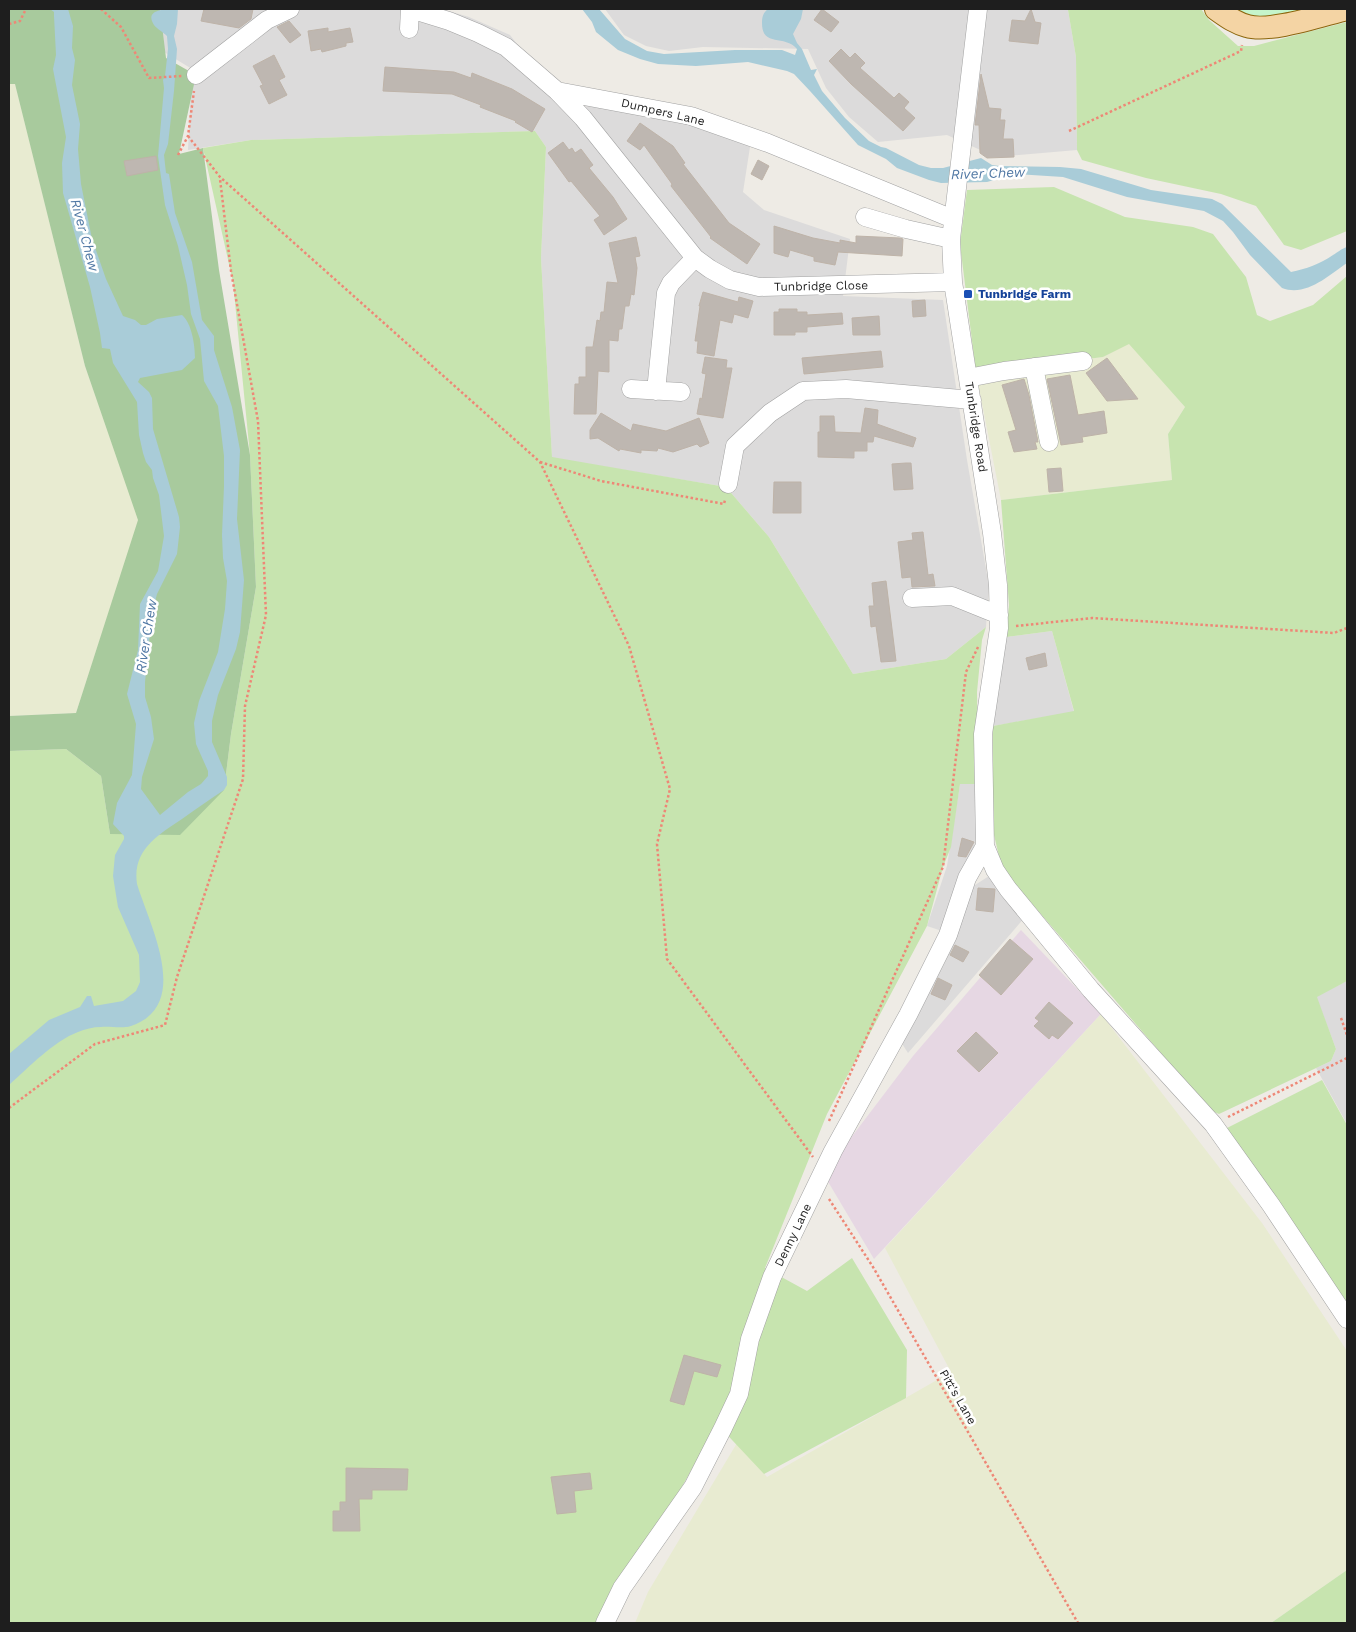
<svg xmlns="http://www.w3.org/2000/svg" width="1356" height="1632" viewBox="0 0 1356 1632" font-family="'Work Sans',sans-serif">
  <rect width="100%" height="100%" fill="#eeebe5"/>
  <path fill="#dcdbdb" d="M160 9H442L469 17 510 35 566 108 614 104 686 120 729 136 750 147 743 192 764 210 850 239 843 296 943 300 967 460 989 586 986 627 946 659 853 674 769 537 726 487 552 458 541 258 546 147 535 131 251 140 188 150 192 69 164 52Z
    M605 9H1088L1068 10 1076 57 1077 150 996 157 947 135 878 142 849 117 826 88 808 49 703 47 669 51 646 46 624 35Z
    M1052 631 1074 712 993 726 1006 637Z
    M960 784H978L979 821 973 851 942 931 927 926 947 866Z
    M989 876 1025 917 908 1053 901 1042 944 964 961 922 972 887Z
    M1347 981V1124L1316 1068 1331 1061 1336 1049 1316 996Z"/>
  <path fill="#e6d7e3" d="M1021 930 1101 1014 874 1259 827 1180 847 1143 913 1056Z"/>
  <path fill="#e8ebd1" d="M15 83 85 366 139 520 76 713 9 716V84Z
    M1129 343 1185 407 1168 434 1172 480 1001 500 976 373 1103 357Z
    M1101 1014 1262 1223 1347 1351V1570L1271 1623H635L648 1592 737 1443 767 1477 951 1372 885 1248Z"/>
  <path fill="#c7e4af" d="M1088 9H1201L1209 20 1238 46H1254L1347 22V231L1301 250 1284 245 1256 206 1221 194 1146 178 1082 160 1077 150 1076 57 1068 10Z
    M535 131 546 147 541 258 552 457 726 487 769 537 853 674 946 659 986 627 982 640 977 692 978 784H960L951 847 943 867 927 926 827 1114 765 1268 807 1291 852 1258 907 1350 906 1398 764 1474 717 1424 679 1492 597 1623H9V751L66 749 101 776 110 834 224 790 231 734 256 587 250 455 233 282 203 148 251 140Z
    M1054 187 1125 217 1193 227 1213 234 1246 277 1257 315 1270 321 1313 305 1347 276V981L1317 997 1336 1049 1331 1061 1219 1114 1210 1110 1002 869 994 835 992 773 993 726 1074 711 1052 631 1006 637 1009 605 1001 500 1172 480 1168 434 1185 407 1129 344 1103 357 976 373 960 244 967 190Z
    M1322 1080 1347 1125V1306L1311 1249 1225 1129Z
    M1347 1570V1623H1271Z"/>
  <path fill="#a8ca9d" d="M9 9H160L166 58 196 75 179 154 203 148 219 270 250 455 256 587 231 734 224 790 180 835 110 834 101 776 66 749 9 751V716L76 713 138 520 85 366 15 84H9Z"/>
  <path fill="#c5f5cb" d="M1228 9H1312L1255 23Z"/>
  <path fill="#a9ccd8" d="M50 9H68L73 26 72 48 75 60 72 85 80 124 78 149 81 184 92 239 106 279 123 316 135 320 141 325H146L157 319 182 315C192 323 195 346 195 358L182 370 140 378 138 382 149 392 152 398 153 429 179 517 180 527 177 554 157 594 152 613 145 682V697L151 717 154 739 142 777 141 789 160 815 188 792 201 784 208 776V771L196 744 194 723 199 701 218 652 225 609 227 581 223 558 222 535 224 486V456L218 406 204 381 200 339 191 314 187 285 178 246 165 205 158 156 164 88 163 80 165 76 168 49 167 36C163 32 157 29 154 25 143 8 169 9 178 9L177 24 174 36 177 49 174 91 168 144 164 155 166 173 169 174 175 213 192 262 202 320 214 336V350L232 407 240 450 237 519 244 580 240 632 236 649 218 695 212 721V742L227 777V785L224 790C210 799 196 809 182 819 158 835 132 850 137 884 149 924 193 1005 131 1026 122 1029 110 1026 101 1027 93 1027 85 1029 78 1032 54 1041 29 1067 9 1085V1054L49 1020 80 1007 87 996H91L94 1006 123 1001 136 991 140 982 139 955 118 907 116 895 113 876 115 855 124 839V836L113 824 117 803 132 775 136 724 127 694 138 650 140 604 158 571 164 536 159 495 153 478 152 470 146 462 143 453 139 435 137 402 113 363 110 349 102 348 100 333 90 287 63 193 62 163 66 137 53 69 56 55 54 16V12Z
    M582 9H599L625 39 647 51 664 54 735 50H782L795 55 797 49C785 34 762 48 762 23 762 17 763 13 768 9H803L801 19 793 34 797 43 802 49 811 70 817 69 814 75 822 91 845 118 869 141 881 147 886 148 919 165 931 168H943L981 158 992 165 1000 166 1060 167 1081 169 1151 190 1212 199 1222 204 1291 272C1306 269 1320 264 1333 255 1338 252 1341 249 1347 247V263C1328 276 1306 297 1282 288L1250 255 1233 232 1223 221 1204 211 1127 197 1063 177 1014 174 987 182 941 183 929 180 897 168 886 159 858 145 810 91 794 74 787 71 748 62 696 66 658 64 640 59 618 50 596 32 592 22Z"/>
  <path fill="#beb7b1" stroke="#beb3a8" d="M204 9H253L251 19 239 28 201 21Z
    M822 9 839 22 831 32 814 20Z
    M1031 9 1035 22 1041 23 1038 44 1009 41 1012 20 1025 21Z
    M289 21 301 35 290 43 277 27Z
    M328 28V32L350 28 353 42 346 43V46L322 52 321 49 311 51 308 31Z
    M841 49 850 58 855 53 865 63 860 68 894 98 899 93 909 102 904 108 915 118 903 131 851 84 829 61Z
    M274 55 285 77 279 80 287 95 269 104 260 86 263 85 253 66Z
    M385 67 454 72 471 78 472 73 512 89 545 109 532 132 515 122 516 121 480 107 481 105 452 94 383 91Z
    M981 74 989 108 1001 109 1000 120H1005L1003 139H1013L1014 157 987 158 980 153 979 125H975Z
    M640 123 673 146 685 163 683 164 729 223 760 244 747 264 710 238 711 237 671 186 672 184 644 145 640 150 627 141Z
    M563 142 569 150 572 148 575 153 581 149 593 165 589 168 613 197 627 219 604 235 594 220 600 216 571 181 569 182 548 153Z
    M156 156 158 170 127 176 124 161Z
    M758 160 769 166 762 180 751 174Z
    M774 226 813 238 840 243V240L856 243V236L900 238 903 239 902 256 838 252 835 265 814 261V257L790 250 788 257 774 253Z
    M636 237 640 256 635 257 637 268 634 295 631 294 629 306H625L622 329H619L618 341 609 340V372L598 371 596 414H574L575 384H579V377H586V347H593L597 320 600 321 601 312H604L607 282 618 283 609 243Z
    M703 292 738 302 739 297 753 301 748 318 734 314 732 323 720 320 714 356 697 353 698 341H695L700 306H699Z
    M925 300 926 316 913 317 912 301Z
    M779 309H797V312H807V315L842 313 843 324 807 327V332H795V335H774V312H779Z
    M879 316 880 335H853L852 318Z
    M881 351 883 367 804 374 802 358Z
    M705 357 727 360 726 368H732L723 418 697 414 700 398 702 399 706 374 702 373Z
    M1107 358 1138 399 1107 401 1086 373Z
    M1070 375 1078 415 1104 411 1107 433 1082 437 1083 442 1061 445 1047 379Z
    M1024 379 1029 395 1038 442H1035L1037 449 1014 452 1008 432 1016 430 1002 385Z
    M865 408 878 410 877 424 916 438 913 447 874 436 873 442H867V451H854V458L818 457V432H820V416H834L835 432 861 433Z
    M601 413 631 431 633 424 666 431 699 418 709 443 700 447 697 444 673 452 658 448 657 451 641 450V453L620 449 619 451 598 438 590 439V430Z
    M906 463H911L913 489 894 490 892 464Z
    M1061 468 1063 491 1049 492 1047 469Z
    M774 482H801V513H773Z
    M923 532 928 575 933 574 935 586 912 587 911 577 902 578 898 542 913 540 912 533Z
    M886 581 896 661 881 662 876 626 871 627 869 606H874L872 583Z
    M1045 653 1047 666 1029 670 1026 658Z
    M962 838 974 842 966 857 958 856Z
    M978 888 995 889 993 912 976 910Z
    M1010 939 1033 959 1001 995 979 975Z
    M955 945 969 952 963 962 950 955Z
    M938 978 952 985 945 1000 931 994Z
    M1049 1002 1073 1023 1058 1039 1052 1035 1049 1039 1034 1026 1039 1021 1035 1018Z
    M976 1032 998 1053 979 1072 957 1051Z
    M684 1355 721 1365 717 1377 694 1371 684 1405 670 1401Z
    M346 1468 408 1469 407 1490H372V1499H359L360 1531H333V1511H340V1502H346Z
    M590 1473 592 1489 574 1491 576 1512 557 1514 551 1477Z"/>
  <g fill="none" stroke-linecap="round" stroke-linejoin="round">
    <defs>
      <path id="minor" d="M410 9 449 21 478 33 506 47 557 91 691 116 768 143 953 219
        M978 9 951 239 953 282 992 533 998 585 999 628 983 734 985 846 995 870 1008 889 1091 990 1213 1124 1271 1205 1347 1319
        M409 29 410 9
        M196 75 267 20 290 9
        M557 91 583 118 695 258 710 269 730 280 759 287 953 282
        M865 217 906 229 951 239
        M1034 367 1049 442
        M968 378 1004 371 1083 361
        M631 389 681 392
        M656 391 666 293 671 283 695 258
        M728 484 735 446 770 413 803 391 846 389 972 400
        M912 598 952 596 999 615
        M605 1623 622 1588 693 1487 723 1428 739 1394 750 1339 772 1277 833 1151 908 1015 948 935 967 878 985 846"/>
      <path id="major" d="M1216 9C1226 16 1235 23 1247 26 1270 33 1322 15 1347 9"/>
    </defs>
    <use href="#minor" stroke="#a2a2a2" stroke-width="19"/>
    <use href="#major" stroke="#8b660c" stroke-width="24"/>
    <path stroke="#ee8776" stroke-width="2.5" stroke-dasharray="2.5 2.5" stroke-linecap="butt" d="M101 9 121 27 149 78 182 76
      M9 24 20 21 26 9
      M1069 131 1241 51 1242 45
      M188 136 220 177 540 462 629 646 670 789 657 844 667 959 813 1157
      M178 155 188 136 194 91
      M540 462 601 481 724 504 725 500
      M1016 626 1092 618 1334 633 1347 628
      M1341 1018 1347 1035
      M9 1108 95 1044 165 1025 177 977 243 779 245 706 266 615 258 421 231 271 220 179
      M1228 1117 1347 1058
      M829 1121 943 867 966 672 979 645
      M829 1199 873 1267 1078 1623"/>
    <use href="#minor" stroke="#fff" stroke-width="18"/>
    <use href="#major" stroke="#f4d4a4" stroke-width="22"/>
  </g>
  <rect fill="#1a4fb4" stroke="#fff" stroke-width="2" x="963" y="289" width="10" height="10" rx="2.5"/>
  <g text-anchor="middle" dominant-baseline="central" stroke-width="5" stroke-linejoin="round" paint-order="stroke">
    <g font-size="12" fill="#1e1e1e" stroke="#fff">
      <text transform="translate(663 112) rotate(13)">Dumpers Lane</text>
      <text transform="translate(821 286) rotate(-1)">Tunbridge Close</text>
      <text transform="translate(976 427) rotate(81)">Tunbridge Road</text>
      <text transform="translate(793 1235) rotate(-64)">Denny Lane</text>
      <text transform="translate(958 1397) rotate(60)">Pitt's Lane</text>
    </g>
    <g font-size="12" font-weight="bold" fill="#164399" stroke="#fff" text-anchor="start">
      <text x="978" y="294">Tunbridge Farm</text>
    </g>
    <g font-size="14" font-style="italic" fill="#5279a5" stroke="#fff">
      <text transform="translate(988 173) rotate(-2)">River Chew</text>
      <text transform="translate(85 235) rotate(75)">River Chew</text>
      <text transform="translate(146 636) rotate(-81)">River Chew</text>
    </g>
  </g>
  <rect width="1356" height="1632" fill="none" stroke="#1e1e1e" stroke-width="20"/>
</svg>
